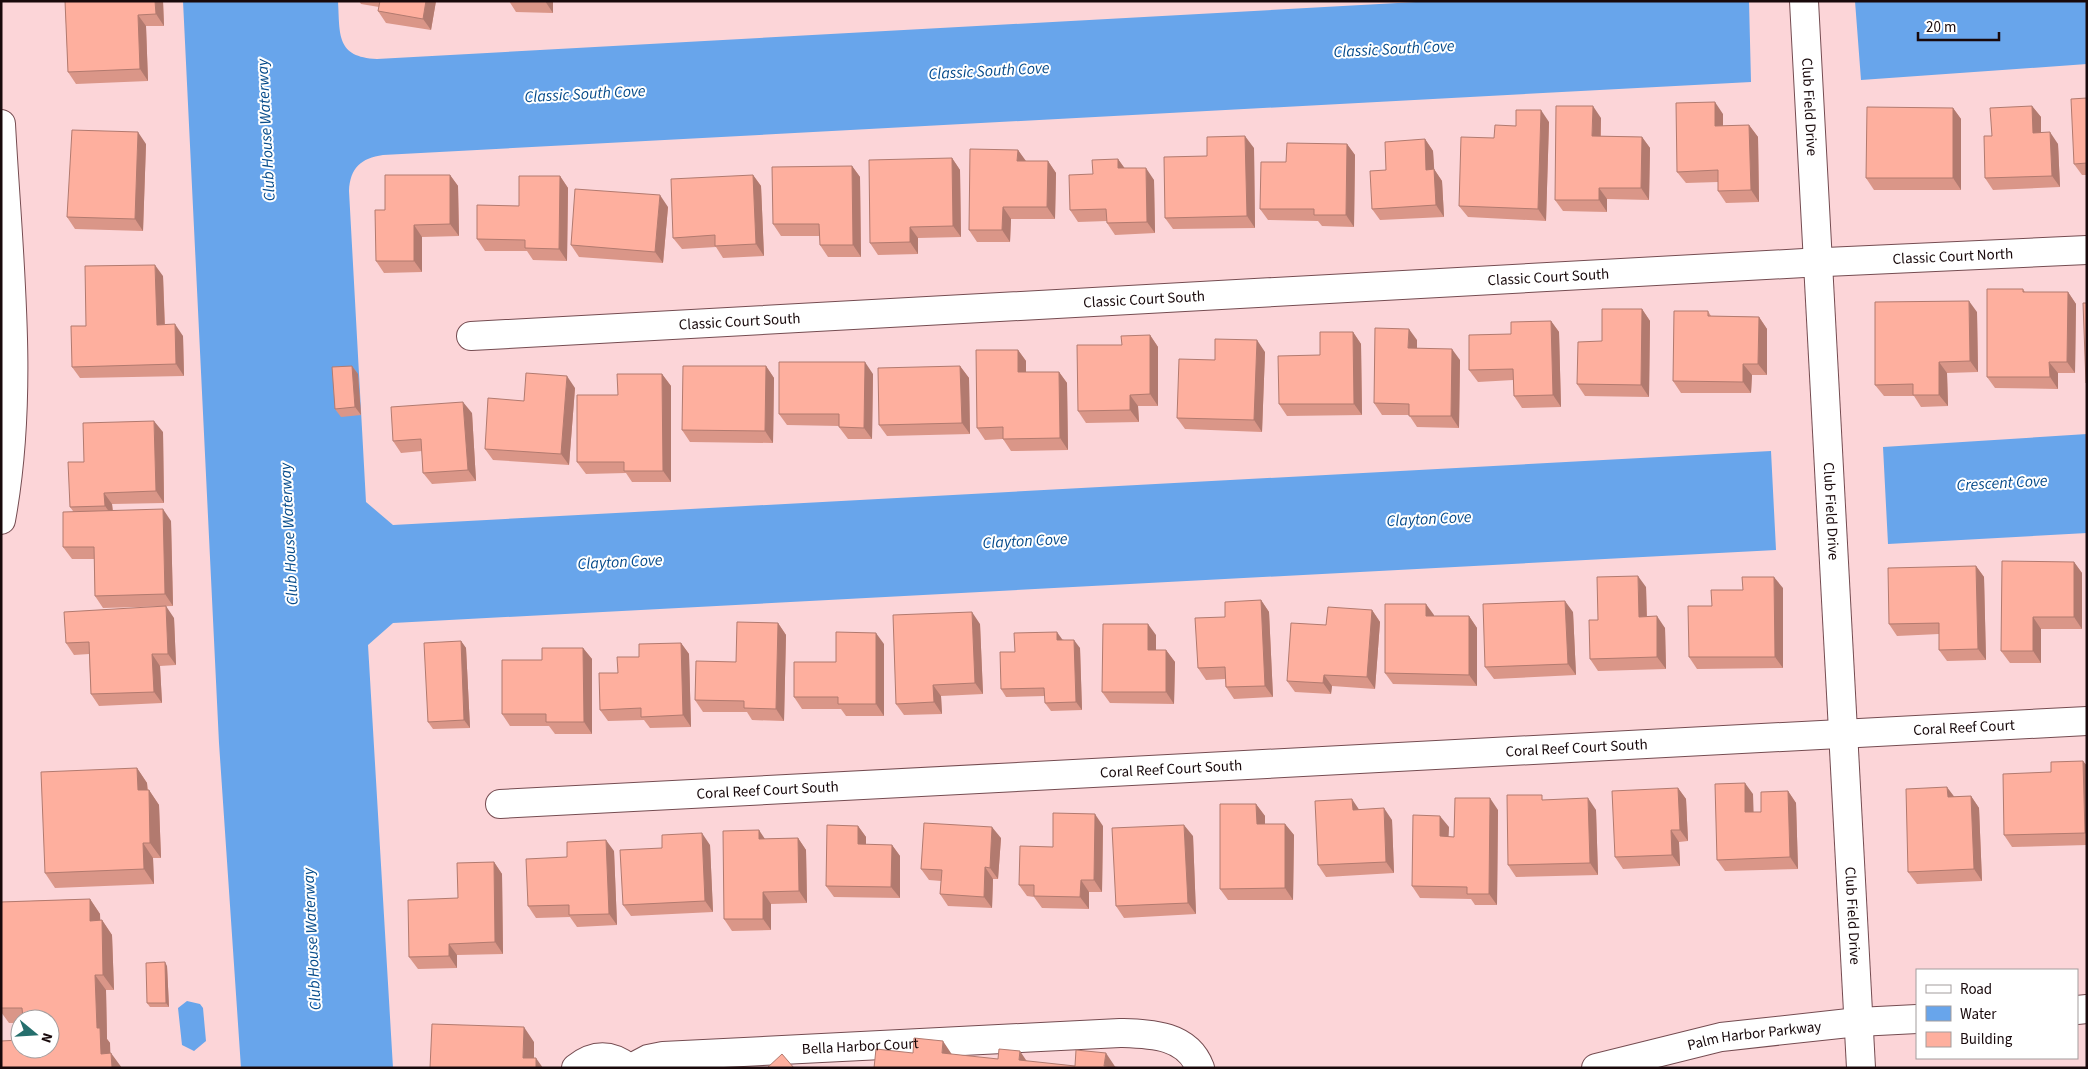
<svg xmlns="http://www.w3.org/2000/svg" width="2088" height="1069" viewBox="0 0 2088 1069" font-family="'Source Sans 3',sans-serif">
  <rect width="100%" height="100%" fill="#fcd5d8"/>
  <path fill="#68a5eb" d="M183 1H338C340 35 336 57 377 59L1434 1H1749L1751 82 383 155C361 158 350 168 349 191L366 502 393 525 1771 451 1776 550 393 623 368 645 393 1068H241L219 743Z
    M1855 1H2087V64L1861 80Z
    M2087 434V533L1888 544 1883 447Z
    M187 1001 200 1004 203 1008 206 1041 194 1051 182 1045 178 1008Z"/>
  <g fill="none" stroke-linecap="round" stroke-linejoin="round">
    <defs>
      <g id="minor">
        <path id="s1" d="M1804 1 1861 1068"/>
        <path d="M1 124C8 256 25 390 1 520"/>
        <path id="s2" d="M471 336 1804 263 2087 250"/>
        <path id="s3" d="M500 804 2087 721"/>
        <path d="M2077 1010 2087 1009"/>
        <path d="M576 1068C594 1054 611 1054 629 1068"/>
        <path id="s4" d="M631 1068 648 1059 663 1056 1120 1033C1150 1034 1187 1034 1200 1068"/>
        <path id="s5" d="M1596 1068 1721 1037 1858 1022 1917 1019"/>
      </g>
    </defs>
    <use href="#minor" stroke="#754c51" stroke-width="30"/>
    <use href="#minor" stroke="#fff" stroke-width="28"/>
  </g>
  <path fill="#da9688" d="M65 1H163L164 26H146L148 81 76 84 68 72Z
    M359 1H436L431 30 386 23 378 11 379 7 361 4Z
    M509 1H553V13L516 12Z
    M2087 98V175H2082L2074 164Z
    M2032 106 2041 117V133L2058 144 2060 187 1993 190 1985 178 1992 136Z
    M1953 108 1961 119V190H1874L1866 178Z
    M1723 114V126L1749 125 1758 137 1759 202 1726 203 1718 191V182L1686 183 1677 172Z
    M1601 118V136L1642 137 1650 148 1649 200 1607 199V212L1563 211 1555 200Z
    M1549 122 1546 221 1468 217 1459 206 1494 138 1516 126Z
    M1425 139 1433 151 1434 169 1442 181 1444 217 1380 220 1372 209 1386 170Z
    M146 144 143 231 75 229 67 217Z
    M1347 144 1355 155 1354 227 1322 226 1318 221 1268 220 1260 209 1286 162Z
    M1254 148 1255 228 1173 229 1165 218Z
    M1018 150 1025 161H1048L1056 173 1055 219H1011L1010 242H977L969 230Z
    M952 158 960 170 961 237 918 238V254L878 255 870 243Z
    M1118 159 1124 168 1154 180 1155 233 1115 235 1107 223V221L1078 222 1070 210 1093 174Z
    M852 166 860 177 861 257H828L820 245V236H781L773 224Z
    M450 175 458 186 459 236 422 237V272L384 273 376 261 385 210Z
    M753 175 761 186 764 256 723 258 716 247 682 249 673 238Z
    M560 176 568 188 567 261 533 260 527 251H485L477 239 519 206Z
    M668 207 663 263 579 257 571 245Z
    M163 276 165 325 183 336 184 376 80 378 72 367 86 326Z
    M2023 289 2025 292H2068L2076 304 2075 373H2058V389L1995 388 1987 377Z
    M1642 309 1650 321 1649 397 1585 396 1577 384 1602 341Z
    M1708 311 1711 316 1759 317 1767 329V375H1752L1751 393H1681L1673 381Z
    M1977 312 1978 372 1947 373 1948 406 1921 407 1914 396H1884L1875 385Z
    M1551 321 1559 332 1561 407 1522 408 1514 396 1513 380 1478 382 1469 370Z
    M1353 332 1361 344 1362 415 1287 416 1279 404 1320 355Z
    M1150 335 1158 347V406H1138L1139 422 1086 423 1078 411 1122 345Z
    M1417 340V348L1460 360 1459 428 1417 427 1409 415H1382L1374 403Z
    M1018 350 1026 361V372H1059L1067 383 1068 450 1011 451 1003 439 985 440 977 428Z
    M1265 352 1262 432 1185 429 1177 418 1215 360Z
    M352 366 358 374 361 415 341 417 335 409Z
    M766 366 774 378 773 443 690 442 682 430Z
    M960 366 969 378 970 434 887 436 879 425Z
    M662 374 671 386V482H632L626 473 586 474 577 462 618 395Z
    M873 374 872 439H848L839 427V426L787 425 779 414Z
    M575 388 569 465 493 460 485 449 524 401Z
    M472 413 476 481 432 484 423 473 422 451 401 453 393 441Z
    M163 432 164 503 112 504 113 510 171 521 173 606 103 608 95 596 94 559H72L63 547 73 511 70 507 84 462Z
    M2074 562 2082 573V629H2041V663H2010L2001 651Z
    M1976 566 1984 577 1986 660 1947 661 1939 650V634L1897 636 1889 624Z
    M1646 587 1647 617 1665 628 1666 669 1598 671 1590 659 1598 620Z
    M1783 588V668L1697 669 1689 657 1712 606 1743 590Z
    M1261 600 1269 612 1273 697 1234 699 1226 687 1225 679 1206 680 1198 668 1225 617Z
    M1372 610 1380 622 1375 689 1332 686 1331 694 1295 692 1287 681 1326 625Z
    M1573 612 1576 675 1494 679 1485 667Z
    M1434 615V616H1469L1477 628V686L1393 684 1385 673Z
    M174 618 176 665 160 666 162 703 99 706 91 694 89 654 74 655 66 643Z
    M778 623 786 635 784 721 752 720 747 712H703L695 700Z
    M980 624 983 694 941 696 942 714 904 715 896 704Z
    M1156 635V650H1166L1175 662 1174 704 1110 703 1102 692Z
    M1062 639 1080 648 1082 710 1051 711 1045 703V696L1006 697 1001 689 1015 652Z
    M461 641 466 648 470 728 433 729 428 722Z
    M681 643 689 654 691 727 650 728 644 720 608 721 600 710 618 673 639 657Z
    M884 644V716H846L841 709H802L794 697 836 662Z
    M583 648 592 659V734H555L549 726H510L502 714 542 660Z
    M2083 761 2087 766V845L2012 847 2004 835 2051 772Z
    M137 768 147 783 148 790H149L159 805 161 858H153L154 884 55 888 45 873Z
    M1678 788 1686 799 1688 841 1679 842 1680 866 1623 869 1615 857Z
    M1788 791 1796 803 1798 869 1725 871 1717 860 1753 794V812H1761Z
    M1971 796 1979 808 1982 881 1917 884 1908 872 1954 797Z
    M1546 800 1596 810 1598 875 1516 877 1508 865Z
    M1256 804 1265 816V824H1285L1294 835 1293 900H1228L1220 889Z
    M1359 809 1392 820 1394 873 1326 877 1318 865Z
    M1498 810 1497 905H1475L1471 899 1420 898 1412 886 1449 827 1448 837H1454Z
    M858 826 866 837V845H892L900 856V898L834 897 826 886Z
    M1103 826 1102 892H1089V909L1042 908 1034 897 1027 896 1019 885 1053 847Z
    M1193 836 1196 914 1124 918 1116 906Z
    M798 838 806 850 807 903 771 904V930L732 931 724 919 765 839Z
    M1001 838 998 879H993L992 908 948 906 940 894 941 881 929 880 921 869Z
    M710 845 713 912 631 916 623 905 662 848Z
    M614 851 617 925 577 927 570 917 536 918 528 906 567 857Z
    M494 862 502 874 503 954 457 955V968L418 969 409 957 458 898Z
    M90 899 100 914V920H102L112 935 114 990H106L107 1039 110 1043 20 1049 50 1019H20V1023H9L1 1012V902Z
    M167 966 169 1007H150L147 1003Z"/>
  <path fill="#b27a6f" d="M155 1H163L164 26 156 14Z
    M426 1H436L431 30 423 19Z
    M545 1H553V13Z
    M138 15 146 26 148 81 140 69Z
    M1715 102 1723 114V138L1715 126Z
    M1593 106 1601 118 1600 148 1592 136Z
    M2032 106 2041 117V145L2033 133Z
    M1953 108 1961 119V190L1953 178Z
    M1541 110 1549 122 1546 221 1538 209Z
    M1749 125 1758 137 1759 202 1751 190Z
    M138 132 146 144 143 231 135 219Z
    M2050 132 2058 144 2060 187 2052 176Z
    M1245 136 1254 148 1255 228 1247 216Z
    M1642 137 1650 148 1649 200 1641 188Z
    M1425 139 1433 151 1435 181 1426 170Z
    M1347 144 1355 155 1354 227 1346 215Z
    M1018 150 1026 161H1017Z
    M952 158 960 170 961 237 953 226Z
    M1118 159 1126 170 1118 168Z
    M1048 161 1056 173 1055 219 1047 207Z
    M852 166 860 177 861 257 853 245Z
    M1146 168 1154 180 1155 233 1147 222Z
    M1434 169 1442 181 1444 217 1436 205Z
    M450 175 458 186 459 236 450 224Z
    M753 175 761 186 764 256 756 244Z
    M560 176 568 188 567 261 559 249Z
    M1599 188 1607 199V212L1599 200Z
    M660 195 668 207 663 263 655 252Z
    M1003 207 1011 219 1010 242 1002 230Z
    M414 225 422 237V272L414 261Z
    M910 227 918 238V254L910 242Z
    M155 265 163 276 165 336 157 325Z
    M2068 292 2076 304 2075 373 2067 362Z
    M1969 301 1977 312 1978 372 1970 361Z
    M1642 309 1650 321 1649 397 1641 385Z
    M1759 317 1767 329V375L1758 364Z
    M1551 321 1559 332 1561 407 1553 395Z
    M175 324 183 336 184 376 176 364Z
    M1409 329 1417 340V360L1408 348Z
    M1353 332 1361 344 1362 415 1354 404Z
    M1150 335 1158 347V406L1150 394Z
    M1257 340 1265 352 1262 432 1254 420Z
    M1452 349 1460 360 1459 428 1451 416Z
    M1018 350 1026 361V384L1018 372Z
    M865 362 873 374 872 439 864 428Z
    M1939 362 1947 373 1948 406 1939 395Z
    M2049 362 2058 373V389L2050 377Z
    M1743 364 1752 375 1751 393 1743 382Z
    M352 366 358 374 361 415 355 407Z
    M766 366 774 378 773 443 765 431Z
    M960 366 969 378 970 434 962 423Z
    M1059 372 1067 383 1068 450 1060 438Z
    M662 374 671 386V482L663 471Z
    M567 376 575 388 569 465 561 454Z
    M1130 395 1138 406 1139 422 1130 410Z
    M463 402 472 413 476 481 468 470Z
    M154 421 163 432 164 503 156 491Z
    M104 493 112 504 113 517 105 506Z
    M163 509 171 521 173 606 165 594Z
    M2074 562 2082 573V629L2074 617Z
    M1976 566 1984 577 1986 660 1978 649Z
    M1638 576 1646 587 1647 628 1639 617Z
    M1774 577 1783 588V668L1775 657Z
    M1261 600 1269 612 1273 697 1265 686Z
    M1565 601 1573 612 1576 675 1568 664Z
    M1426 604 1434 615V628L1426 616Z
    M166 606 174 618 176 665 168 654Z
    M1372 610 1380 622 1375 689 1367 677Z
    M972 612 980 624 983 694 975 683Z
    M1469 616 1477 628V686L1469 675Z
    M1657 616 1665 628 1666 669 1657 657Z
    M2033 617 2041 629V663L2033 651Z
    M778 623 786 635 784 721 776 709Z
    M1148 624 1156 635V662L1148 650Z
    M1057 632 1062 639V648L1057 640Z
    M876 633 884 644V716L876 704Z
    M1074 640 1080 648 1082 710 1076 702Z
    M461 641 466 648 470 728 464 720Z
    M681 643 689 654 691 727 683 715Z
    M583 648 592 659V734L584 722Z
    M1166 650 1175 662 1174 704 1166 692Z
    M152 654 160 666 162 703 154 692Z
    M1324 675 1332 686 1331 694 1323 683Z
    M933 685 941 696 942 714 934 702Z
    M2083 761 2087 766V835L2085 833Z
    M137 768 147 783 148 805 138 790Z
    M1745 783 1753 794 1754 824 1745 812Z
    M1947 787 1956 799 1948 797Z
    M1678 788 1686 799 1688 841 1680 830Z
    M149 790 159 805 161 858 150 843Z
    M1788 791 1796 803 1798 869 1790 857Z
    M1971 796 1979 808 1982 881 1974 869Z
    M1490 798 1498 810 1497 905 1489 894Z
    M1588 798 1596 810 1598 875 1590 863Z
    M1352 799 1360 811 1353 810Z
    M1256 804 1265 816V836L1257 824Z
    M1384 808 1392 820 1394 873 1386 862Z
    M1095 814 1103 826 1102 892 1094 880Z
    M1440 816 1449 827 1448 848 1440 836Z
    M1285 824 1294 835 1293 900 1285 888Z
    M1184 825 1193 836 1196 914 1188 903Z
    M858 826 866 837V856L858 844Z
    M992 827 1001 838 998 879 990 868Z
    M759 830 767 842 759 839Z
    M1671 830 1679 842 1680 866 1672 855Z
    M702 833 710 845 713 912 705 901Z
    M798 838 806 850 807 903 799 891Z
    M606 840 614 851 617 925 609 914Z
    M143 843 153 858 154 884 144 869Z
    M892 845 900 856V898L891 887Z
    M494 862 502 874 503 954 495 942Z
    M985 867 993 879 992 908 984 897Z
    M1081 880 1089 892V909L1080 897Z
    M763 892 771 904V930L763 919Z
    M90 899 100 914 101 936 90 921Z
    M102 920 112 935 114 990 103 975Z
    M449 944 457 955V968L449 956Z
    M165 962 167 966 169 1007 166 1003Z
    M95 975 106 990 107 1039 110 1043 111 1068 101 1054 97 1028Z
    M524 1027 534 1042V1068L523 1058Z
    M943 1041 953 1056 942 1053Z
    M1020 1051 1030 1066 1019 1060Z
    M111 1053 122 1068H112Z
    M1106 1053 1116 1068 1104 1066Z
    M536 1058 543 1068H536Z"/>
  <path fill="#feaf9e" stroke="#b27a6f" d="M65 1H155L156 14 138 15 140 69 68 72Z
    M380 1H426L423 19 378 11Z
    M2087 98V163L2074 164 2071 99Z
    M1715 102V126L1749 125 1751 190 1718 191V170L1677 172 1676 103Z
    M1556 106H1593L1592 136 1642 137 1641 188H1599V200H1555Z
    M2032 106 2033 133 2050 132 2052 176 1985 178 1984 136H1992L1990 108Z
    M1867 107 1953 108V178H1866Z
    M1516 110H1541L1538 209 1459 206 1461 137 1494 138 1495 125 1516 126Z
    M72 130 138 132 135 219 67 217Z
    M1245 136 1247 216 1165 218 1164 157 1207 156V137Z
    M1425 139 1426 170 1434 169 1436 205 1372 209 1370 171 1386 170 1385 142Z
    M1287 143 1347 144 1346 215H1314V209H1260L1261 162H1286Z
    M970 149 1018 150 1017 161H1048L1047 207H1003L1002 230H969Z
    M952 158 953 226 910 227V242L870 243 869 160Z
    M1118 159V168H1146L1147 222 1107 223 1106 209 1070 210 1069 175 1093 174 1092 160Z
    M852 166 853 245H820L819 224H773L772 167Z
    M385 175H450V224L414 225V261H376L375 210H385Z
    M753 175 756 244 715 246V235L673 238 671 179Z
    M519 176H560L559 249 525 248V240L477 239V205L519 206Z
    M575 189 660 195 655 252 571 245Z
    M155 265 157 325 175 324 176 364 72 367 71 326H86L85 266Z
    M1987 289H2023V292H2068L2067 362H2049L2050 377H1987Z
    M1969 301 1970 361 1939 362V395H1913V384L1875 385V302Z
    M2083 303H2087V383H2086Z
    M1602 309H1642L1641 385 1577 384 1578 342 1602 341Z
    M1674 311H1708V316L1759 317 1758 364H1743V382L1673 381Z
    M1551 321 1553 395 1514 396 1513 369 1469 370V335L1511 334V322Z
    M1375 328 1409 329 1408 348 1452 349 1451 416H1409V404L1374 403Z
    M1320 332H1353L1354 404H1279L1278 356 1320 355Z
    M1150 335V394L1130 395V410L1078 411 1077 345H1122L1121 336Z
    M1215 339 1257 340 1254 420 1177 418 1179 359 1215 360Z
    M976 350H1018V372H1059L1060 438 1003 439V427L977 428Z
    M779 362H865L864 428 839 427V414H779Z
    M352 366 355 407 335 409 332 367Z
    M683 366H766L765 431 682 430Z
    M960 366 962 423 879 425 878 368Z
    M526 373 567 376 561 454 485 449 488 398 524 401Z
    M617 374H662L663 471H624V462H577V395H618Z
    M463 402 468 470 423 473 421 439 393 441 391 407Z
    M154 421 156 491 104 493 105 506 70 507 68 462H84L83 423Z
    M163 509 165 594 95 596 94 547H63V512Z
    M2002 561 2074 562V617H2033V651H2001Z
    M1976 566 1978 649 1939 650V623L1889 624 1888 568Z
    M1638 576 1639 617 1657 616V657L1590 659 1589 620H1598L1597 577Z
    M1742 577H1774L1775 657H1689L1688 606H1712L1711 590H1743Z
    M1261 600 1265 686 1226 687 1225 667 1198 668 1195 618 1225 617V602Z
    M1565 601 1568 664 1485 667 1483 604Z
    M1385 604H1426V616H1469V675L1385 673Z
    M166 606 168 654H152L154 692 91 694 89 642 66 643 64 612Z
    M1328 607 1372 610 1367 677 1324 675 1323 683 1287 681 1291 623 1326 625Z
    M972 612 975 683 933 685 934 702 896 704 893 615Z
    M737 622 778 623 776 709 744 708V701L695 700 696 661 736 662Z
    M1103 624H1148V650H1166V692H1102Z
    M836 632 876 633V704H838V697H794V662H836Z
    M1057 632V640H1074L1076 702 1045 703 1044 688 1001 689 1000 652H1015L1014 633Z
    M461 641 464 720 428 722 424 643Z
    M681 643 683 715 641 717V708L600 710 599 673H618L617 657H639V644Z
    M542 648H583L584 722H546V714H502V660H542Z
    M2083 761 2085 833 2004 835 2003 774 2051 772V762Z
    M137 768 138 790H149L150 843H143L144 869 45 873 41 772Z
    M1745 783V812H1761V792L1788 791 1790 857 1717 860 1715 784Z
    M1947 787 1948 797 1971 796 1974 869 1908 872 1906 789Z
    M1678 788 1680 830H1671L1672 855 1615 857 1612 791Z
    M1507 795H1542V800L1588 798 1590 863 1508 865Z
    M1455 798H1490L1489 894H1467V887L1412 886 1413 815 1440 816V836L1454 837Z
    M1352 799 1353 810 1384 808 1386 862 1318 865 1315 801Z
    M1220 804H1256L1257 824H1285V888L1220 889Z
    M1053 813 1095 814 1094 880H1081L1080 897 1034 896V885H1019L1020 846 1053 847Z
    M924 823 992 827 990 868 985 867 984 897 940 894 942 870 921 869Z
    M827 825 858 826V844L892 845 891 887 826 886Z
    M1184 825 1188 903 1116 906 1112 828Z
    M759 830V839L798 838 799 891 763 892V919H724L723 831Z
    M702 833 705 901 623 905 620 850 662 848V835Z
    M606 840 609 914 569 915V905L528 906 526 859 567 857V842Z
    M494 862 495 942 449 944V956L409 957 408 900 458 898 457 863Z
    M90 899V921L102 920 103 975H95L97 1028H100L101 1054 111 1053 112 1068H1V1041L20 1040V1049H50V1019H23L22 1008H1V902Z
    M165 962 166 1003H147L146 963Z
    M432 1024 524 1027 523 1058H536V1068H430Z
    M914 1038 943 1041 942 1053 998 1059 999 1049 1020 1051 1019 1060 1075 1066 1076 1050 1106 1053 1104 1066 1123 1068H874L876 1049 913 1053Z
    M782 1054 794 1068H767Z"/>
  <g text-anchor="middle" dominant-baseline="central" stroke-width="4" stroke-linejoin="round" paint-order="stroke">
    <g font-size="15" fill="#18090b" stroke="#fff">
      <text stroke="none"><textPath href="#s1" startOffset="106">Club Field Drive</textPath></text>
      <text stroke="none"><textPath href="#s2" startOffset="1484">Classic Court North</textPath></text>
      <text stroke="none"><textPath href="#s2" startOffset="1079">Classic Court South</textPath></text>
      <text stroke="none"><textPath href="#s2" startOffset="674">Classic Court South</textPath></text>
      <text stroke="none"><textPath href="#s2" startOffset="269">Classic Court South</textPath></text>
      <text stroke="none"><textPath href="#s1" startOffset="511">Club Field Drive</textPath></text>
      <text stroke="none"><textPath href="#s3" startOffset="1466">Coral Reef Court</textPath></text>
      <text stroke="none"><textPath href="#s3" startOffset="1078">Coral Reef Court South</textPath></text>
      <text stroke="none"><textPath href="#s3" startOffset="672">Coral Reef Court South</textPath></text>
      <text stroke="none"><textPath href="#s3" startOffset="268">Coral Reef Court South</textPath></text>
      <text stroke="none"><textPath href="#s1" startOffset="916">Club Field Drive</textPath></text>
      <text stroke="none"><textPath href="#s5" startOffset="162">Palm Harbor Parkway</textPath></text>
      <text stroke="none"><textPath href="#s4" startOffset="232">Bella Harbor Court</textPath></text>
    </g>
    <g font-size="16" font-style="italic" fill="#064b8a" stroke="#fff">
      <text transform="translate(1394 49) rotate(-3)">Classic South Cove</text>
      <text transform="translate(989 71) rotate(-3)">Classic South Cove</text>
      <text transform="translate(585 94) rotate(-3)">Classic South Cove</text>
      <text transform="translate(266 130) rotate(-93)">Club House Waterway</text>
      <text transform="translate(2002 483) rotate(-3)">Crescent Cove</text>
      <text transform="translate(1429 519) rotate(-3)">Clayton Cove</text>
      <text transform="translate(289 534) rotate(-93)">Club House Waterway</text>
      <text transform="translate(1025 541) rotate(-3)">Clayton Cove</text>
      <text transform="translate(620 562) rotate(-3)">Clayton Cove</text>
      <text transform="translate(312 939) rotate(-93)">Club House Waterway</text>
    </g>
  </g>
  <rect width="2088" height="1069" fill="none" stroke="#18090b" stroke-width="5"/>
  <rect x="1916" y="969" width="162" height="90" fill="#ffffff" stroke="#a39d9d"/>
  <rect x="1926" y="985" width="25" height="8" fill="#ffffff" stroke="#a39d9d"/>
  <text x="1960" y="994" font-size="15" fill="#18090b">Road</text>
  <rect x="1926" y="1006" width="25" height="15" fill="#68a5eb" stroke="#a39d9d"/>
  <text x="1960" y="1019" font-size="15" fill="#18090b">Water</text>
  <rect x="1926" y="1032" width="25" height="15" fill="#feaf9e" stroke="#a39d9d"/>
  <text x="1960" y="1044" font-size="15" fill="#18090b">Building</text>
  <g transform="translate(35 1034) rotate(108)"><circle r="24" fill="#ffffff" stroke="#a39d9d"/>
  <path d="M0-4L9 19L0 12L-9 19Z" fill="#256f6d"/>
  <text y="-8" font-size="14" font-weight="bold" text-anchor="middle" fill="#18090b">N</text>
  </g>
  <path d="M1918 32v8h81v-8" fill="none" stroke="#18090b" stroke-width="2.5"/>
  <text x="1926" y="32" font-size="15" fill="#18090b" stroke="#ffffff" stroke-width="4" paint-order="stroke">20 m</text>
</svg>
